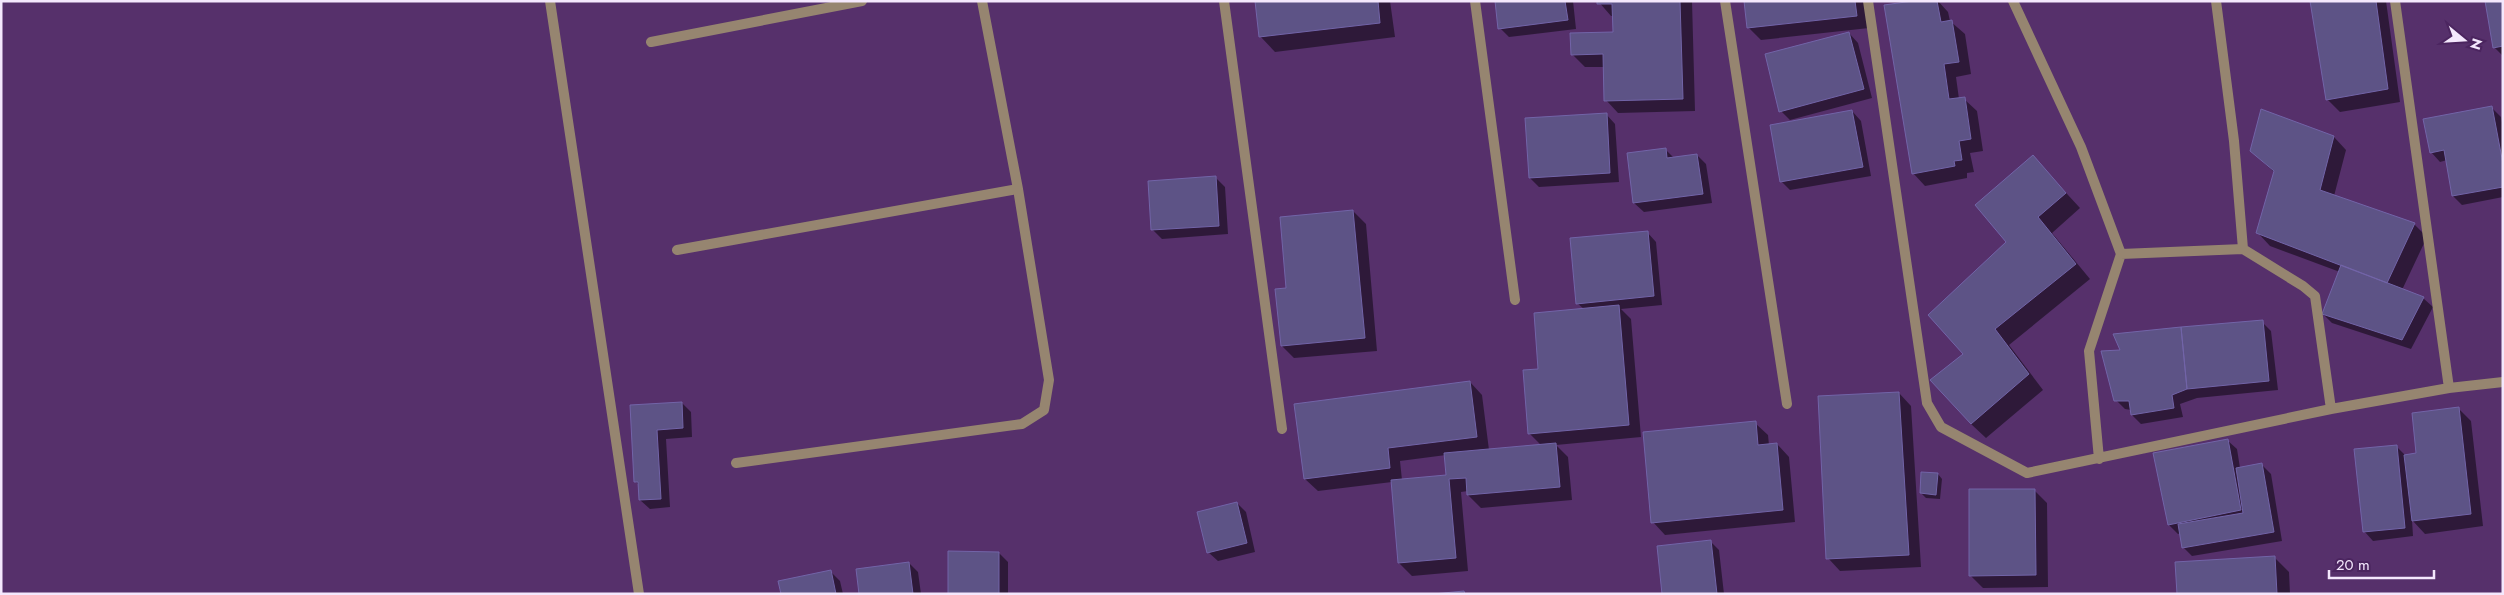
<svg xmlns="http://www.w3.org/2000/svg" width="2504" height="595" viewBox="0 0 2504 595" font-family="Jost,sans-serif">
  <rect width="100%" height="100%" fill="#56306b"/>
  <path fill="#0007" fill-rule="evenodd" d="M1256 1H1390L1395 37 1275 52 1260 36Z
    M1496 1H1573L1576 29 1509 37 1500 28Z
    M1598 1H1692L1695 111 1618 113 1606 100 1604 67H1585L1572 54 1614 33V16H1611Z
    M1745 1H1866L1869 28 1761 40 1748 27Z
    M1922 1H1938L1948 12 1950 21 1965 34 1971 74 1956 77 1959 99H1964L1977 111 1983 151 1970 153 1974 172 1967 173V178L1925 186 1913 173Z
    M2311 1H2386L2400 102 2340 112 2327 99Z
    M2503 1V56L2494 47Z
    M1849 33 1858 43 1872 98 1790 120 1781 111Z
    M2491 107 2501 117 2503 128V197L2462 205 2453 196 2447 160 2440 162 2431 152Z
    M1852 111 1861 121 1871 176 1790 190 1781 181Z
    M1606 114 1615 124 1619 182 1539 187 1530 178Z
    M2334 137 2346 150 2334 196 2414 224 2427 237 2402 290 2423 298 2433 307 2411 349 2332 323 2323 314 2340 272 2270 246 2258 233 2275 173 2251 151Z
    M1665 149 1674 158 1697 155 1706 164 1712 203 1644 212 1634 203Z
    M2033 157 2080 208 2052 233 2090 279 2009 345 2043 390 1986 438 1971 424 1965 354 2007 242Z
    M1216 178 1225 187 1228 234 1162 239 1153 230Z
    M1353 211 1366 224 1377 351 1294 358 1282 346 1287 290Z
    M1647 232 1656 242 1662 305 1621 309 1631 319 1641 437 1556 445 1568 457 1572 500 1481 508 1468 495V491L1461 492 1468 571 1412 576 1399 563 1392 482 1318 491 1305 479 1470 382 1482 395 1489 450 1542 446 1529 433 1540 370 1584 309 1577 303ZM1446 455 1448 476 1402 480 1400 461Z
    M2262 322 2271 331 2278 390 2197 398 2180 404 2183 417 2141 424 2132 415 2131 410 2125 409 2116 400Z
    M1899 393 1911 406 1921 567 1840 571 1828 558Z
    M682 403 691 412 692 437 666 439 670 507 650 509 640 500 639 485 636 482 631 406Z
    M2458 408 2471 421 2483 526 2425 534 2412 520 2413 536 2373 541 2364 531 2396 446 2406 456 2418 454Z
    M1755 423 1768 435 1769 445 1777 444 1789 457 1795 522 1665 535 1653 522Z
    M2227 440 2237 449 2240 468 2262 465 2271 474 2282 541 2192 556 2183 547 2181 533 2178 534 2169 525Z
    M1938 474 1942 479 1940 499 1926 498 1921 493Z
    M2034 490 2047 503 2048 587 1983 588 1971 576Z
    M1237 503 1246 512 1255 552 1218 561 1208 552Z
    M1710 541 1719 550 1724 594H1663Z
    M999 553 1008 562V594H949Z
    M2274 557 2289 572 2290 594H2179Z
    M909 563 918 572 921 594H861Z
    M831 572 840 581 843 594H782Z"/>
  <path fill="#5d5386" stroke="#7264a8" d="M1255 1H1378L1380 23 1259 37Z
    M1495 1H1565L1568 20 1498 29Z
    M1597 1H1680L1683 99 1604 101 1603 54 1571 55 1570 33 1613 32 1612 4H1597Z
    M1744 1H1855L1857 16 1747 28Z
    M1913 1H1937L1941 22 1952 20 1959 62 1944 64 1949 99 1965 97 1971 139 1959 141 1962 160 1954 161 1955 166 1912 174 1884 5Z
    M2310 1H2376L2388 89 2326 100Z
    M2485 1H2503V46L2493 48Z
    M1849 32 1864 89 1779 112 1765 54Z
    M2492 106 2503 164V187L2452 196 2444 150 2430 153 2423 119Z
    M2261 109 2334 136 2320 190 2415 223 2387 283 2256 233 2274 171 2250 151Z
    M1852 110 1863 167 1780 182 1770 125Z
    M1607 113 1610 173 1529 178 1525 118Z
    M1666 148 1667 158 1697 154 1703 194 1633 203 1627 153Z
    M2033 155 2066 193 2038 217 2076 264 1995 329 2029 374 1971 424 1930 380 1963 354 1928 315 2006 242 1975 205Z
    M1216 176 1219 226 1151 230 1148 181Z
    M1353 210 1365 338 1281 346 1275 289 1286 288 1280 217Z
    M1648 231 1654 296 1576 304 1570 238Z
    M2341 265 2424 297 2402 340 2322 314Z
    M1619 305 1629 425 1528 434 1523 370 1538 369 1534 313Z
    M2263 320 2269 381 2187 389 2181 327Z
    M2181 327 2187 389 2172 395 2174 408 2131 415 2129 401H2114L2101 351 2120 350 2113 334Z
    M1470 381 1477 437 1388 448 1390 468 1304 479 1294 404Z
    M1899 392 1909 555 1826 559 1818 396Z
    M682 402 683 428 657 430 661 499 639 500 638 482H634L630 405Z
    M2459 407 2471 514 2412 521 2404 455 2416 453 2412 413Z
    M1756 421 1758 445 1777 443 1783 510 1651 523 1643 432Z
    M2228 439 2241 510 2168 525 2153 453Z
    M1556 443 1560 487 1467 495 1466 478 1449 479 1456 558 1398 563 1391 480 1446 475 1444 453Z
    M2397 445 2405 528 2363 532 2354 449Z
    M2262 463 2274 532 2182 548 2178 524 2243 513 2236 468Z
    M1921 472 1938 473 1936 495 1920 493Z
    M1969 489H2035L2036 575 1969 576Z
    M1237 502 1247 543 1207 553 1197 512Z
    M1711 540 1717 594H1662L1657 546Z
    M948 551 999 552V594H948Z
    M2275 556 2277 594H2177L2175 562Z
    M909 562 913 594H859L856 569Z
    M831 570 836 594H781L778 581Z
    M1464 591 1465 594H1433Z"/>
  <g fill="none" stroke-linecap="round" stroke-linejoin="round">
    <path stroke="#968570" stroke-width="10" d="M550 1 639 594
      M1224 1 1282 429
      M1475 1 1515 300
      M1725 1 1787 404
      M1868 1 1927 403 1941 427 2027 473 2331 409 2449 388
      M2013 1 2081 147 2121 254
      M2395 1 2449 388 2503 382
      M651 42 862 1
      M2243 249 2303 286 2315 296 2331 409
      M677 250 1018 189
      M2099 459 2089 351 2121 254 2243 249 2234 141 2216 1
      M736 463 1022 424 1044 410 1049 380 1018 189 982 1"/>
  </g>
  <rect width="2504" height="595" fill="none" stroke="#f4e8fd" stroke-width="5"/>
  <g transform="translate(2464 40) rotate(108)" stroke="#4b255f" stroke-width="4" paint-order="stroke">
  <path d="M0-4L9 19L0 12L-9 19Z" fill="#f4e8fd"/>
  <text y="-8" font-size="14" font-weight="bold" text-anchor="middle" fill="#f4e8fd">N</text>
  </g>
  <path d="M2329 570v8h105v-8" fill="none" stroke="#f4e8fd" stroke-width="2.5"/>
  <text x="2336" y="570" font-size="15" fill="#f4e8fd" stroke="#4b255f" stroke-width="4" paint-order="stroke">20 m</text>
</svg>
